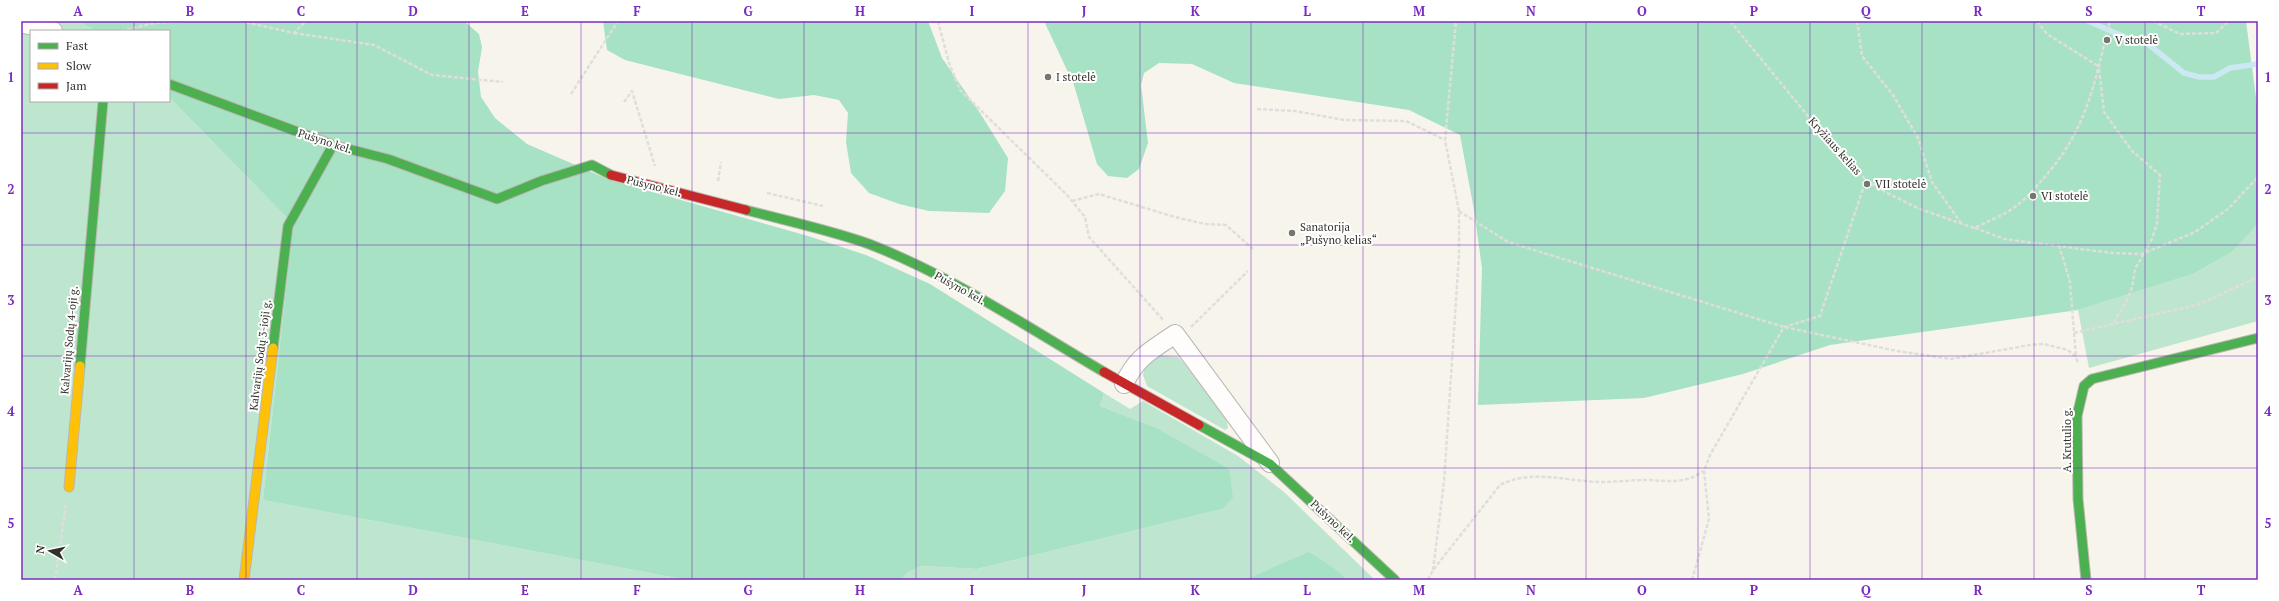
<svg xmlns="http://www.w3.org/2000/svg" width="2279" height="601" viewBox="0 0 2279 601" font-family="'PT Serif',serif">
  <rect width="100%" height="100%" fill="#f7f4ec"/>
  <path fill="#bee5ce" d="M21 21H78L96 31H31V101H169V97L293 224 263 500 687 580H21Z
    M2258 224V321L2089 368 2078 310 2193 274 2232 252Z
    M1158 355 1178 357 1182 361 1226 416 1228 428 1225 430 1147 386 1143 375 1145 362Z
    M1104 393 1130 409 1143 401 1238 456 1284 492 1375 580H1348L1337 570 1309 553 1251 577 1234 580H901L908 572 922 566 977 569 1222 509 1154 427 1100 406Z"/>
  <path fill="#a6e2c3" d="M78 21H464L479 34 482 47 478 72 481 97 495 118 527 144 610 180 808 236 866 255 930 284 1104 393 1100 406 1154 427 1229 469 1233 498 1222 509 977 569 922 566 908 572 901 580H687L263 500 293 224 169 97V31H96Z
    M603 21H928L942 58 980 113 1008 158 1005 191 989 213 929 211 899 204 869 193 851 173 846 142 848 113 839 100 814 95 779 99 625 60 607 50Z
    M1044 21H2246L2258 113V224L2232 252 2193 274 2078 310 1830 345 1743 374 1644 398 1478 405 1482 268 1474 210 1460 135 1409 110 1234 83 1192 64 1159 63 1144 73 1141 85 1148 143 1139 169 1127 178 1108 176 1097 164 1074 85Z
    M1309 552 1337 570 1348 580H1234L1251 577Z"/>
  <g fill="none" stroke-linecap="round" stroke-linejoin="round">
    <path stroke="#cce8f2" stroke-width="5.5" d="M2088 21 2127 38 2148 44 2184 73 2199 77H2214L2230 68 2258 64"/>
    <defs>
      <path id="street" d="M21 23 53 31
        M1124 384C1137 356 1151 351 1175 334L1270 463"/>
      <path id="fast" d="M169 84 333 145 388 159 497 199 541 181 592 165 611 175
        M746 210C787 221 830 230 869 244 952 276 1027 327 1104 372
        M273 348 288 226 333 145
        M80 366 103 101
        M1199 425 1270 464 1395 580
        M2086 580 2078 499 2077 416 2084 386 2092 379 2258 338"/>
      <path id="slow" d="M69 487 80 366
        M244 580 273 348"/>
      <path id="jam" d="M611 175 746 210
        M1104 372 1199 425"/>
    </defs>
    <use href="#street" stroke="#bab8b2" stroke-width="20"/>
    <use href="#fast" stroke="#bab8b2" stroke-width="11"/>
    <use href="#slow" stroke="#bab8b2" stroke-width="11"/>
    <use href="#jam" stroke="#bab8b2" stroke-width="11"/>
    <path stroke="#dfdedc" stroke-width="2.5" stroke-dasharray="4 2" stroke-linecap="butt" d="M240 21 294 33 306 21
      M938 21 949 63 960 90 1067 195 1085 217 1089 237 1164 321
      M1730 21 1830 143 1866 180 1885 192 1920 209 1974 228C1987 222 2001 216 2012 209 2024 201 2034 189 2043 179 2088 128 2094 84 2110 21
      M1857 21 1862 56 1893 95 1918 138 1932 182 1961 223
      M2037 21 2047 34 2098 66
      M2153 21 2180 34 2216 33 2229 21
      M121 31 155 23 185 21
      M294 33 374 45 432 75 503 82
      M2099 69 2104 112 2132 151 2160 175 2157 223 2152 239 2135 269 2132 288 2125 304 2112 325
      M571 94 618 21
      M624 102 632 91 655 166
      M1257 109 1295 111 1344 120 1406 121 1445 140
      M718 181 721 162
      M767 193 823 206
      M1072 201 1099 194 1175 217 1205 224 1226 225 1253 249
      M1459 211 1508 242 1784 327 1897 351 1951 359 2030 345 2044 344 2068 350 2076 357 2078 364
      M1975 228 2004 239 2112 253 2142 254 2195 232 2228 209 2258 177
      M2059 245 2070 282 2076 357
      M1191 327 1248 271
      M2074 333 2200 304 2258 277
      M1433 570 1444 482 1459 255V211L1445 140 1456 21
      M55 580 66 505
      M1428 580 1433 570 1500 485C1531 469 1566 481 1599 482 1616 482 1632 480 1648 480 1669 481 1686 484 1703 471
      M1692 580 1709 519 1704 471 1710 455 1784 327 1820 316 1866 180"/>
    <use href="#street" stroke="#fefdfc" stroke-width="18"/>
    <use href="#fast" stroke="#4caf50" stroke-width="9"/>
    <use href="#slow" stroke="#ffc107" stroke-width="9"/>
    <use href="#jam" stroke="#c62828" stroke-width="9"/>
  </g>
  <path fill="none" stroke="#7b2cbf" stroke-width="1" stroke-opacity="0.55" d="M134 21V31M246 21V580M357 21V580M469 21V580M581 21V580M692 21V580M804 21V580M916 21V580M1028 21V580M1140 21V580M1251 21V580M1363 21V580M1475 21V580M1586 21V580M1698 21V580M1810 21V580M1922 21V580M2034 21V580M2145 21V580M134 101V580M21 133H2258M21 245H2258M21 356H2258M21 468H2258"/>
  <g fill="#77756f" stroke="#fff" stroke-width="1.5">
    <circle cx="2107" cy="40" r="4"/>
    <circle cx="1048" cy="77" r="4"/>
    <circle cx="1867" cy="184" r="4"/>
    <circle cx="2033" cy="196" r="4"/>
    <circle cx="1292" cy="233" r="4"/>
  </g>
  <g text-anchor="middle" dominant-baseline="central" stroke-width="4" stroke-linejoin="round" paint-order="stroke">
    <g font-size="11" fill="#32302b" stroke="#fff" text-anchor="start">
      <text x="2115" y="40">V stotelė</text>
      <text x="1056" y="77">I stotelė</text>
      <text x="1875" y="184">VII stotelė</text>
      <text x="2041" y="196">VI stotelė</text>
      <text x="1300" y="227">Sanatorija<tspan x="1300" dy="13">„Pušyno kelias“</tspan></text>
    </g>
    <g font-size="11" fill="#32302b" stroke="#fff">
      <text transform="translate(325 141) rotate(18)">Pušyno kel.</text>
      <text transform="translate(1835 146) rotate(48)">Kryžiaus kelias</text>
      <text transform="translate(654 186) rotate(14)">Pušyno kel.</text>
      <text transform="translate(960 288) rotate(29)">Pušyno kel.</text>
      <text transform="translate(69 340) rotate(-85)">Kalvarijų Sodų 4-oji g.</text>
      <text transform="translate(260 355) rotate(-83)">Kalvarijų Sodų 3-ioji g.</text>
      <text transform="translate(2067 440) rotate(-90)">A. Krutulio g.</text>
      <text transform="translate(1333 521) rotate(43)">Pušyno kel.</text>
    </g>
  </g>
  <rect width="2279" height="601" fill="none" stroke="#ffffff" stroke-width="44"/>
  <rect x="30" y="30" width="140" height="72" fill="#ffffff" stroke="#adacaa"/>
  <rect x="38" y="43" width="20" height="6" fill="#4caf50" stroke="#adacaa"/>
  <text x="66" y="50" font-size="12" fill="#32302b">Fast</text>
  <rect x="38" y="63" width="20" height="6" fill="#ffc107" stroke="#adacaa"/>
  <text x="66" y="70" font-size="12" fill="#32302b">Slow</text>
  <rect x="38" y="83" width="20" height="6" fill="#c62828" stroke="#adacaa"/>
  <text x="66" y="90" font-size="12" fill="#32302b">Jam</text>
  <g transform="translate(50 551) rotate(279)" stroke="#ffffff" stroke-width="3" paint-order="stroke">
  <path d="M0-3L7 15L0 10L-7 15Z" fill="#32302b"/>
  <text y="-6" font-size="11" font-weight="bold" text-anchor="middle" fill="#32302b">N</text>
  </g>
  <rect x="22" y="22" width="2235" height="557" fill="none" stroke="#7b2cbf" stroke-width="1.5"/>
  <g font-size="13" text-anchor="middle" font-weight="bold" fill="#7b2cbf">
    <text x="78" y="16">A</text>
    <text x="190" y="16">B</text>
    <text x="301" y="16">C</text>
    <text x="413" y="16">D</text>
    <text x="525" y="16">E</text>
    <text x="637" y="16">F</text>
    <text x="748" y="16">G</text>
    <text x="860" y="16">H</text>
    <text x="972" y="16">I</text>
    <text x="1084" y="16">J</text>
    <text x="1195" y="16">K</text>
    <text x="1307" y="16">L</text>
    <text x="1419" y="16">M</text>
    <text x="1531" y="16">N</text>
    <text x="1642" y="16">O</text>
    <text x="1754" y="16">P</text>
    <text x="1866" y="16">Q</text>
    <text x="1978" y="16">R</text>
    <text x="2089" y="16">S</text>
    <text x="2201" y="16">T</text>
    <text x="11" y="82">1</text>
    <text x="2268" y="82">1</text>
    <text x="11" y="194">2</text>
    <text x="2268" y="194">2</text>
    <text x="11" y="305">3</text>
    <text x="2268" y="305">3</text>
    <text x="11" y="416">4</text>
    <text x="2268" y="416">4</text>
    <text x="11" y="528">5</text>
    <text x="2268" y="528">5</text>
    <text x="78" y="595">A</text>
    <text x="190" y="595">B</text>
    <text x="301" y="595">C</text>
    <text x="413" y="595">D</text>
    <text x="525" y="595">E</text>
    <text x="637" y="595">F</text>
    <text x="748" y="595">G</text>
    <text x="860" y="595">H</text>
    <text x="972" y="595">I</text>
    <text x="1084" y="595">J</text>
    <text x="1195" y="595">K</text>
    <text x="1307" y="595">L</text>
    <text x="1419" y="595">M</text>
    <text x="1531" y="595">N</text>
    <text x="1642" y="595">O</text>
    <text x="1754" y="595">P</text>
    <text x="1866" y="595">Q</text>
    <text x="1978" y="595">R</text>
    <text x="2089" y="595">S</text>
    <text x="2201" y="595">T</text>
  </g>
</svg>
